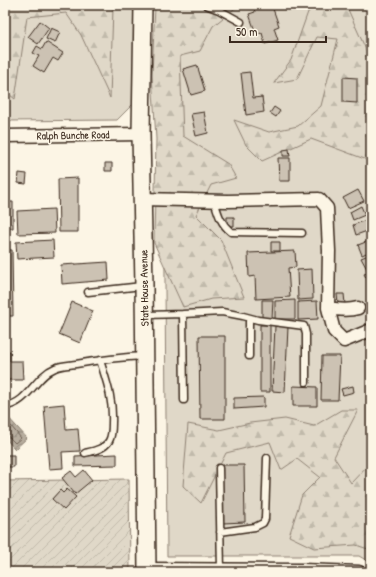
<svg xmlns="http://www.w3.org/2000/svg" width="376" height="577" viewBox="0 0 376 577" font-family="'Patrick Hand',sans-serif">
  <defs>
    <pattern id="forest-firs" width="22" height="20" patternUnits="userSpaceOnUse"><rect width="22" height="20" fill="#e0d8c8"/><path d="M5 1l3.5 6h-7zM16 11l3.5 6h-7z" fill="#c1baab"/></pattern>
    <pattern id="garden-furrows" width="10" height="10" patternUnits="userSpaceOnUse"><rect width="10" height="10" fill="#e0d8c8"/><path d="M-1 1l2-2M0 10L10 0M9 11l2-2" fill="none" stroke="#c1baab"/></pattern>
    <pattern id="water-waves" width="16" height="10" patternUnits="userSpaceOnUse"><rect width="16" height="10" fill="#b7ad9e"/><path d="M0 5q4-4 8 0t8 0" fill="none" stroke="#968d80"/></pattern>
  </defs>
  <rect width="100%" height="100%" fill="#fcf5e5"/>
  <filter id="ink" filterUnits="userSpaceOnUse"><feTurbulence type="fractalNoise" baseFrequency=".025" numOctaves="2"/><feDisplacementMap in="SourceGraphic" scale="8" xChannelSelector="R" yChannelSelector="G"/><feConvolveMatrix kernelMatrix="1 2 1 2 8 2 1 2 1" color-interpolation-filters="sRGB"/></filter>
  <g filter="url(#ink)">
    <path fill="#e0d8c8" stroke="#8e8173" d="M5 5H134V103L117 120 5 121Z
      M163 5H371V563L359 556H167Z"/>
    <path fill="url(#forest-firs)" stroke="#8e8173" d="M8 5H99L113 8 110 98 81 35 66 13 27 17 15 99 5 91V23Z
      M155 5H239L213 26 200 51 180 56 183 136 228 164 236 178 211 185 196 215 221 240 244 297 211 299 183 307 154 243 156 139 152 75Z
      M319 5H346L371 61V158L370 161 311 139 262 161 246 145 234 120 269 132 298 126 321 106 338 39 317 37 297 79 274 83 291 60 308 12Z
      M341 410H358L334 457 351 483 368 465 371 466V550L356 545 314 548 289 536 302 495 320 477 297 459 281 470 270 442 226 453 201 503 183 486 188 424 219 430 250 423 285 419 314 426Z"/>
    <path fill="url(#garden-furrows)" stroke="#8e8173" d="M129 479 130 572H5V481Z"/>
    <path fill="url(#water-waves)" stroke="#85796b" d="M6 415 27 438 15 449 5 438V416Z"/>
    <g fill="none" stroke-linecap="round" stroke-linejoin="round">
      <path stroke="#6d5e51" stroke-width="1" d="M5 419 21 438 15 443 9 437 5 436"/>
    </g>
    <path fill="#ccc2b3" stroke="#3b2a1e" d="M253 5H267L268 8 272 6 279 26 274 28 278 40 265 44 262 33 256 34 249 14 255 12Z
      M40 21 49 28 38 44 28 37Z
      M51 28 60 32 55 43 46 39Z
      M46 42 63 53 58 61 53 58 44 73 33 66 39 56 33 53 37 46 42 49Z
      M197 65 205 91 191 95 183 69Z
      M250 72 253 98 262 97 264 112 246 115 241 73Z
      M343 77 357 78V103L343 102Z
      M274 107 280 111 276 117 270 113Z
      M204 112 208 133 196 136 191 114Z
      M289 149 290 156H283V150Z
      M278 158H290V181H279Z
      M105 163H112V171H105Z
      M19 173 27 174 26 184 18 183Z
      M78 178V232H59L58 179Z
      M358 190 364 201 348 208 343 198Z
      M5 202H13V228H5Z
      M361 206 365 215 353 220 350 212Z
      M54 209 55 233 18 234 17 211Z
      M227 217H234V226H227Z
      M366 220 370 230 356 235 353 225Z
      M53 240 54 257 17 259 16 242Z
      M371 240V251L362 255 358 245Z
      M271 242H280V251H271Z
      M5 250H12L13 316H5Z
      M295 251 296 267 288 268 290 297 256 299 255 276 249 277 248 253Z
      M371 254V267L367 269 361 258Z
      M108 262 109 280 62 284 61 265Z
      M312 269 313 299 298 300 297 270Z
      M371 271V282L369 283 364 274Z
      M337 294H344L345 304H338Z
      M262 300H273L272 319H262Z
      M295 300V319H275V301Z
      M317 301 318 319 298 320V302Z
      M72 302 93 311 80 343 59 334Z
      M260 325H270V392H260Z
      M275 326 288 327 285 392 272 391Z
      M5 335 6 352 10 351V361H22L23 380H8V400H5Z
      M199 336H225V419H200Z
      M322 356H340L338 400H321Z
      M293 386 317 387V406H293Z
      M353 386 354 392 343 395 341 389Z
      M264 397V407L234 409V398Z
      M64 404 66 430 78 429 80 451 62 452 63 468 49 469 44 406Z
      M117 454V465L75 466V456Z
      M5 455H14V467H5Z
      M222 465H244L245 522 223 523Z
      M84 470 92 480 75 494 62 478 71 471 76 477Z
      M67 489 76 497 64 510 52 499 60 490 63 493Z"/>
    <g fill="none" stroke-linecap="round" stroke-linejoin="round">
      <defs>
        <path id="service" d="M206 5 219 10 241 22
          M214 200C218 213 220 223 231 232L302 233
          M88 292 142 286
          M183 314 222 312 243 316 258 320 304 326 306 334V382
          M146 315 183 314 184 400
          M249 318V356
          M5 406C28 404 35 376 55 368 61 365 70 365 76 364 99 360 121 357 144 356
          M85 453C93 451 104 449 109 441 112 436 112 429 112 423 113 398 107 383 100 360
          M219 468 221 570
          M220 532 255 527 263 523 265 519 267 458"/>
        <path id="minor" d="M5 136 141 134
          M142 199 228 201 319 199 327 208 329 251 328 308 334 331 344 341 371 330
          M328 308C339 310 348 311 358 308
          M147 569 302 570 359 572"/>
        <path id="secondary" d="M143 5 141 134 144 286 147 572"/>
      </defs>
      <use href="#service" stroke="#3b2a1e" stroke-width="9"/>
      <use href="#minor" stroke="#3b2a1e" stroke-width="15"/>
      <use href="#secondary" stroke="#3b2a1e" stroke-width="20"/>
      <use href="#service" stroke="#fcf5e5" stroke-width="6"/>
      <use href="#minor" stroke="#fcf5e5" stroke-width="12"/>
      <use href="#secondary" stroke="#fcf5e5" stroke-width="17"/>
    </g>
  </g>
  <g text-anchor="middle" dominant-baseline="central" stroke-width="3" stroke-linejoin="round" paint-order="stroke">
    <g font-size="11" fill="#3b2a1e" stroke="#fcf5e5">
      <text transform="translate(73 135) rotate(-1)">Ralph Bunche Road</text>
      <text transform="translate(144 288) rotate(-91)">State House Avenue</text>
    </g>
  </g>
  <rect width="376" height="577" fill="none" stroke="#fcf5e5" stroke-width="20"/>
  <rect x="10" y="10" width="356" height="557" fill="none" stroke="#3b2a1e" stroke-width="1.5" filter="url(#ink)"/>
  <path d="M230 36v6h96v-6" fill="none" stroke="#3b2a1e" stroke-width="2"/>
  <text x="236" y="36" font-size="12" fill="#3b2a1e" stroke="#fcf5e5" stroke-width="3" paint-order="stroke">50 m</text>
</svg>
